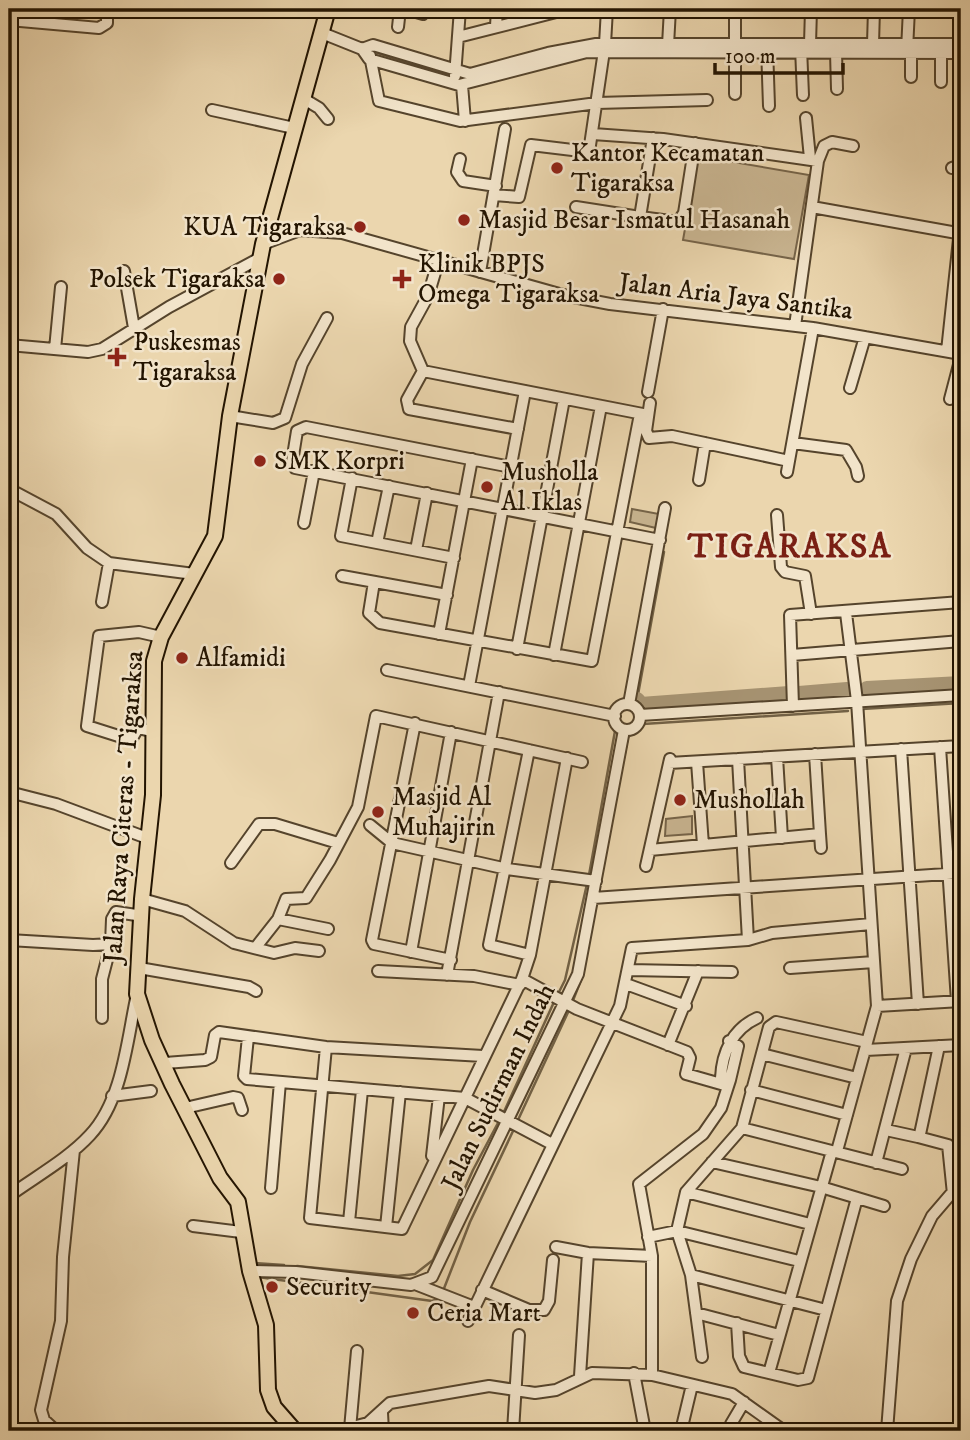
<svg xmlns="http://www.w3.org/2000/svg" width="970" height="1440" viewBox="0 0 970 1440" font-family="'IM FELL DW Pica',serif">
  <rect width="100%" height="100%" fill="#ebd6ae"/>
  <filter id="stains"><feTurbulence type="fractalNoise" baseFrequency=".00286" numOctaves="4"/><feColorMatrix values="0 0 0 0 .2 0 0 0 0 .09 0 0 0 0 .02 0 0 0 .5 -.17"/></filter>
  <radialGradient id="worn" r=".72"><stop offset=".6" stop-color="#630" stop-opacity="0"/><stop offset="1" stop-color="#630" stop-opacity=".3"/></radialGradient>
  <path fill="#c9b591" stroke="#766449" stroke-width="2" d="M698 156 809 175 794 259 683 240Z
    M632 509 659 514 656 528 630 522Z
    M692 816V834L665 836 666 819Z"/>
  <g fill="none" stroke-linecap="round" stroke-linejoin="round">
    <path stroke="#726145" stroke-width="2.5" d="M378 53 447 75
      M637 700 664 552
      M862 709 961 703
      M624 758 628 737 643 724 848 711
      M589 875 615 731
      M558 994 565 980 587 884
      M572 1003 581 980
      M503 1114 554 1002
      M518 1120 570 1008
      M253 1263 284 1265
      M297 1266 398 1276 415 1274 433 1260 473 1170 499 1121
      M258 1277 432 1301 441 1298
      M443 1291 470 1222 514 1129"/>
    <path stroke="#a79473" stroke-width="16" d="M867 689 961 684
      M799 694 847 690
      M637 700 641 705 789 694"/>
    <defs>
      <path id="minor" d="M406 9 423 14
        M735 9V94
        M909 10H961
        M9 20 99 28 107 23V9
        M496 26 497 9
        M398 27 400 9
        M322 33 362 49 369 59 459 85 587 52 961 53
        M458 37 568 9
        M810 44 811 9
        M873 44 874 9
        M668 45 670 9
        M767 47 769 106
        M941 47V82
        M801 48 803 95
        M362 49 373 45 470 74 548 53 596 44H961
        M907 50 909 9
        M836 52 837 89
        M911 53V77
        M370 56 379 101 460 121 597 103 707 100
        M455 76 460 9
        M462 85 465 121
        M304 99 319 108 328 119
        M212 110 294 128
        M806 118 810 158
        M593 134 663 139 818 161
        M653 138 640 217 678 222 684 213 695 143
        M460 159 457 172 463 181 496 186
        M952 168 961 165
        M494 195 519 197 531 145 589 152 605 44 607 9
        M576 207 640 217
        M812 207 957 233 959 239 947 351
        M263 244 300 230 342 233 563 295 610 304 813 328 961 354
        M439 259 428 296 411 327 410 341 423 371 648 415
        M124 271 134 328
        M480 272 505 129
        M795 326 818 161 824 146 832 142 853 146
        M9 345 88 352 102 349 169 307 260 258
        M55 349 61 287
        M423 371 407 400 409 409 518 429
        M850 388 865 337
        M648 392 663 309
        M950 399 961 357
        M650 403 646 431 649 438 672 436 789 461
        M230 416 273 423 285 418 302 364 327 318
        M793 443 846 450 856 467 858 476
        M511 467 306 427 297 431 292 462 295 468 660 540
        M787 472 813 328
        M352 478 341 536 454 558
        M699 480 705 443
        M9 489 56 514 87 548 109 563 194 574
        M777 515 781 567 785 572 805 576 811 614
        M304 523 314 471
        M377 543 389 486
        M416 550 427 493
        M342 576 447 595
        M374 582 369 613 380 623 592 661 640 414
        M102 602 109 563
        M439 634 472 459
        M517 649 564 399
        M554 655 601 406
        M792 655 961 641
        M387 670 615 716
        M469 686 525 391
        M629 704 665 508
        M614 717a13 13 0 1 1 26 0a13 13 0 1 1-26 0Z
        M793 706 790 615 961 602
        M640 715 961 695
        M415 723 372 940 374 944 451 960
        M155 732 138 728 131 740 87 726 99 636 139 632 161 637
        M940 747 957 1001
        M901 749 918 1004
        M529 750 489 945 530 955
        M815 754 820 834
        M777 757 782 838
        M738 759 748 940
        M697 762 703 845
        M669 763 961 746
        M9 792 56 804 147 838
        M370 825 392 843 507 869 596 881
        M650 850 820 834 821 848
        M231 863 259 824H275L338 843
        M646 866 670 759
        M593 898 961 873
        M142 899 185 911 234 943 274 953 295 948 319 951
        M278 919 286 899 306 898 330 860 358 807 376 716 582 762
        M9 940 93 945 111 944 112 919 116 912 143 916
        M256 947 278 919 328 929
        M411 952 451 732
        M139 968 249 987 256 991
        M790 968 874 962
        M629 970 732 972
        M378 971 474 976 520 985
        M447 975 499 692
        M522 979 577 1009 687 1052 690 1058 686 1074 728 1086
        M626 984 686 1006
        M877 1006 961 1001
        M102 1018V979L111 944
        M248 1037 244 1076 247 1079 465 1098 552 1144
        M729 1041 738 1046 730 1080
        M668 1045 698 971
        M326 1047 310 1218 402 1229 522 979 530 955 567 758
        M866 1050 961 1045
        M762 1054 857 1078
        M165 1063 205 1060 211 1057 215 1035 219 1032 326 1047 483 1056
        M751 1090 847 1115
        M112 1096 151 1091
        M185 1108 233 1097 238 1098 242 1110
        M742 1128 902 1169
        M886 1130 918 1137 920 1134 939 1046
        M918 1137 948 1145 953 1194
        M837 1151 877 1006 857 701 846 613
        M432 1156 439 1096
        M712 1162 821 1187 884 1206
        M876 1163 906 1048
        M271 1188 280 1082
        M686 1192 810 1224
        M9 1196C35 1177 68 1159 90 1135 123 1100 127 1039 137 994
        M349 1222 362 1090
        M193 1226 241 1232
        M386 1227 400 1092
        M648 1237 677 1231 799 1261
        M556 1247 588 1253 652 1256
        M250 1271 296 1272 411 1285 432 1277 578 974 624 730
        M691 1275 826 1310
        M415 1284 474 1307
        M482 1290 529 1310H544L549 1301 553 1260
        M696 1313 779 1335
        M468 1321 620 1006 632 948 748 940 772 933 871 924
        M737 1323 739 1356 744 1367 798 1380 808 1378 857 1198
        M702 1357 691 1275 677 1231 686 1192 742 1128 769 1027 776 1022 867 1042
        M634 1373 645 1431
        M769 1373 832 1151
        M652 1375V1256L639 1184 703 1134 721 1108 730 1080 721 1078C722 1052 733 1029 757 1018
        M580 1376 588 1253
        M382 1413 383 1431
        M731 1424 744 1402
        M350 1429 357 1351
        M56 1431 44 1420 41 1410 61 1321 63 1257 74 1150
        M337 1431 368 1423 390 1403 489 1386 535 1393 556 1390 592 1373 652 1375 732 1394 784 1431
        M513 1431 519 1335
        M681 1431 692 1385
        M887 1431 897 1301 911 1259 932 1216 950 1195 961 1189"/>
      <path id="major" d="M295 1431 274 1407 268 1390 266 1325 250 1271 238 1202 220 1178 172 1084 152 1040 137 994 142 899 153 795 154 661 161 637 215 536 230 416 263 244 328 9"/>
    </defs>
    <use href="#minor" stroke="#55442c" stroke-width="14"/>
    <use href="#major" stroke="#231401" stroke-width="18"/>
    <use href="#minor" stroke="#f2e4ca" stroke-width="10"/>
    <use href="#major" stroke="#ebd6ae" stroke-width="14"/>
  </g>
  <g fill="#8f2418" stroke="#f2e4ca" stroke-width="2.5">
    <circle cx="557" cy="168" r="7"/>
    <circle cx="464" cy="220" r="7"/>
    <circle cx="360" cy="227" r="7"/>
    <circle cx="279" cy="279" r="7"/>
    <path d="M398.5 268.5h7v7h7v7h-7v7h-7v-7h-7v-7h7z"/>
    <path d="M113.5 346.5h7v7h7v7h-7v7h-7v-7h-7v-7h7z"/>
    <circle cx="260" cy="461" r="7"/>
    <circle cx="487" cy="487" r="7"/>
    <circle cx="182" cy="658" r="7"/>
    <circle cx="680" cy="800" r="7"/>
    <circle cx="378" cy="812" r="7"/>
    <circle cx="272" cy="1287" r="7"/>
    <circle cx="413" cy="1313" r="7"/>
  </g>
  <g text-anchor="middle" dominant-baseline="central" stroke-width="5" stroke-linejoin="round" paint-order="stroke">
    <g font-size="26" fill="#231401" stroke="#f2e4ca" text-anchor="start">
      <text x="571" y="153">Kantor Kecamatan<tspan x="571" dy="30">Tigaraksa</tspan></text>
      <text x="478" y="220">Masjid Besar Ismatul Hasanah</text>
      <text x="346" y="227" text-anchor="end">KUA Tigaraksa</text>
      <text x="418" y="264">Klinik BPJS<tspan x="418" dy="30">Omega Tigaraksa</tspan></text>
      <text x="265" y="279" text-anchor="end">Polsek Tigaraksa</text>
      <text x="133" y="342">Puskesmas<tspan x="133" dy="30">Tigaraksa</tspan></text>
      <text x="274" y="461">SMK Korpri</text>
      <text x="501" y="472">Musholla<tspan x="501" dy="30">Al Iklas</tspan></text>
      <text x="196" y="658">Alfamidi</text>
      <text x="392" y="797">Masjid Al<tspan x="392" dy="30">Muhajirin</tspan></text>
      <text x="694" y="800">Mushollah</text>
      <text x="286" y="1287">Security</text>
      <text x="427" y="1313">Ceria Mart</text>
    </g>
    <g font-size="26" fill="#231401" stroke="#f2e4ca">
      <text transform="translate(736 297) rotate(7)">Jalan Aria Jaya Santika</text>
      <text transform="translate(124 807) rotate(-86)">Jalan Raya Citeras - Tigaraksa</text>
      <text transform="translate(499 1087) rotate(-64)">Jalan Sudirman Indah</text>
    </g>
    <g font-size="33" font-weight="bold" letter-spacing="2" fill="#7a1f14" stroke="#f2e4ca">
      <text x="790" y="547">TIGARAKSA</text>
    </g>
  </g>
  <rect width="970" height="1440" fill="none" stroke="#ebd6ae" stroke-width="35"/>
  <rect x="10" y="10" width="949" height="1419" fill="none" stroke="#231401" stroke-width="3.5"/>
  <rect x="18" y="18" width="935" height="1405" fill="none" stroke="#231401" stroke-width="2"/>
  <path d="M715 63v10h128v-10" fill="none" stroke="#231401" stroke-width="3.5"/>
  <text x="725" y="63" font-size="21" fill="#231401" stroke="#f2e4ca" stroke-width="5" paint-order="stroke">100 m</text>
  <rect width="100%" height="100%" filter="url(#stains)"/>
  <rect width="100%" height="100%" fill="url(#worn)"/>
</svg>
